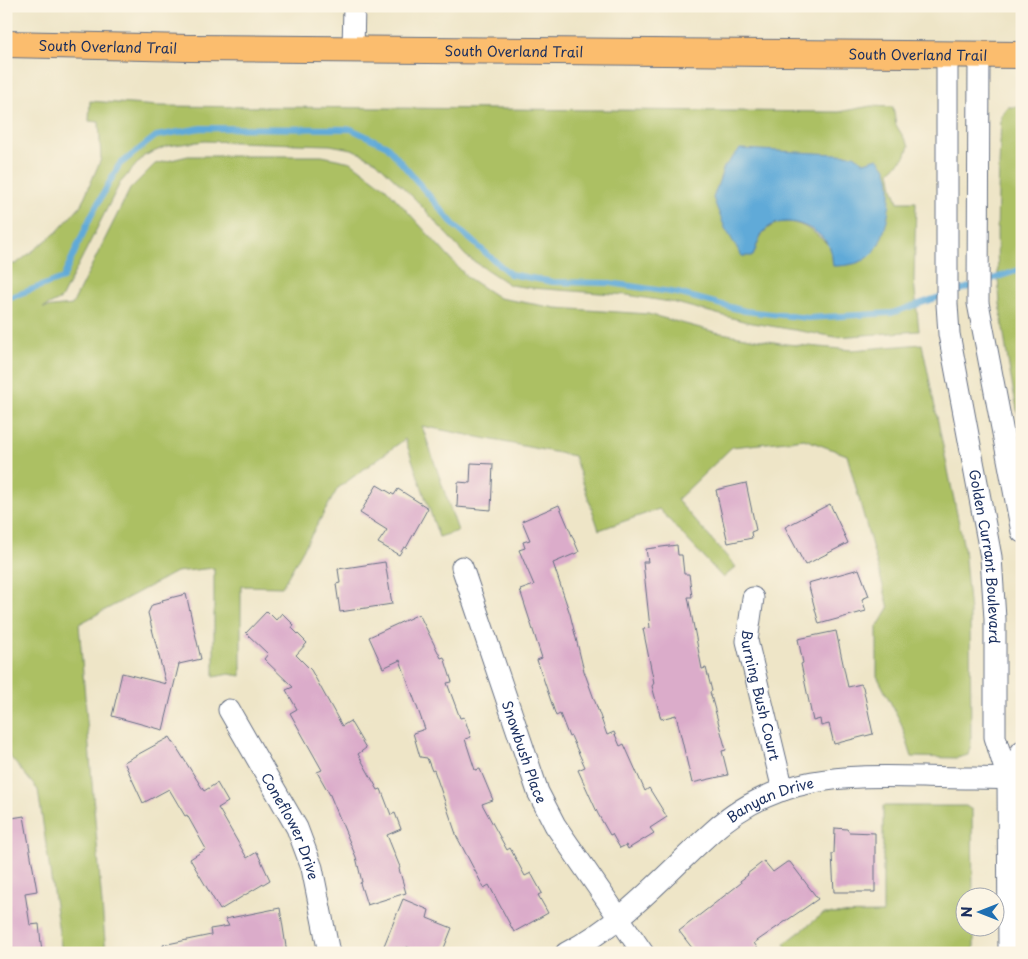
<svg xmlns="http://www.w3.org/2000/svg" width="1028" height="959" viewBox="0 0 1028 959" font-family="'Playpen Sans',sans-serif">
  <rect width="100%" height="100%" fill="#fcf5e5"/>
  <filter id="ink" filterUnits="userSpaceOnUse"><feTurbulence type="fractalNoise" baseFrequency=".02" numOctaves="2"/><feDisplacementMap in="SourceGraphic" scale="10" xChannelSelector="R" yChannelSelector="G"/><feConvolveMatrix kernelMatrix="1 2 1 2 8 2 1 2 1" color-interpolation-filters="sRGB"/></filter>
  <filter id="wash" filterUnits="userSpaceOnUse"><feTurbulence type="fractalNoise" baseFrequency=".0096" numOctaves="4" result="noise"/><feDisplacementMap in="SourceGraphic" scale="20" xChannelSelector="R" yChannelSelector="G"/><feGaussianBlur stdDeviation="1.12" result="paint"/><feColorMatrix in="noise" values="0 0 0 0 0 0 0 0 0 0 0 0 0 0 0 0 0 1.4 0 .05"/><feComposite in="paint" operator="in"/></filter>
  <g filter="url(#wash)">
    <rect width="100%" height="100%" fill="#eee5c7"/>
    <path fill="#acc064" stroke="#647861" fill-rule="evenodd" d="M90 101 158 106 839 112 871 106 893 107 896 125 909 146 905 157 890 171 893 188 898 202H916L914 280 919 331 836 337 747 322 676 303 627 295 532 288 510 285 466 256 417 201 376 161 352 149 330 145 204 141 167 146 144 156 120 183 61 299 43 308 72 305 130 189 155 164 188 156H322L351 162 386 188 467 277 499 298 556 308 648 314 715 332 786 344 852 350 922 344 964 548 970 613 971 744 968 755 957 758 912 757 901 723 877 676V627L889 608 847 455 804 439 732 447 677 500 736 567 723 578 659 509 599 530 574 456 422 426 458 531 439 537 405 439 338 488 282 587 241 586V676L229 674 214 677V568L176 572 79 624 106 953H62L38 790 6 752V264H16L57 232 81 205 101 159 99 122 89 121ZM713 198 881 240 830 247C814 230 787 210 765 231 759 236 756 249 753 256Z
      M1008 107H1022V431C1012 389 1005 347 1000 303 994 242 999 178 1001 116Z
      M883 806H966L972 810 973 896H966V926L974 927V953H790L784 944 823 914 883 913Z"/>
    <path fill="#61aad8" stroke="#3e6c9b" d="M740 149 854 155 864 162 878 158C881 162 886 167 887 171 895 191 887 237 873 253 864 264 846 266 833 266 832 260 832 251 829 246 817 226 783 212 764 231 759 236 756 249 753 256H742L725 228 713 198 724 167Z"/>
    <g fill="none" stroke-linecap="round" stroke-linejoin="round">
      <path stroke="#61aad8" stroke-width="6" d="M6 297H11L63 278 91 216 119 165 156 136 201 128 351 129 387 146 455 226 510 274 553 282 610 283 677 293 745 311 808 318 892 313 1022 269"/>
    </g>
    <g id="blocks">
      <path fill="#dbacca" d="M471 463 493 464 491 510 457 507 458 482 470 483Z
        M746 483 756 530 751 532 752 538 728 543 716 490Z
        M377 485 394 495 398 489 428 508 406 548 404 547 399 555 378 543 387 530 360 513Z
        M830 504 848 543 805 565 785 527Z
        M559 505 579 552 553 563 570 614 584 671 607 735 614 732 620 746 624 744 645 791 649 788 667 817 650 828 654 833 628 849 626 845 620 848 612 834 610 835 598 814 578 770 585 767 571 736 569 737 560 714 556 716 537 660 542 658 520 590 534 585 519 550 525 548 523 542 530 540 522 521Z
        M677 545 678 555H682L684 574H689L692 597H688L702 669 706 668 712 691 710 692 726 750 722 751 728 775 692 783 676 715 661 719 652 686 654 683 643 629 650 628 643 562H648L646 549Z
        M385 562 392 604 340 612 336 584 340 583 338 569Z
        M859 569 869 596 862 599 866 611 819 624 808 583Z
        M186 594 201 659 179 664 163 730 112 716 122 673 166 684 148 613 152 605 163 602 162 600Z
        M267 611 276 620 282 613 294 625 292 628 307 643 296 655 311 670 342 726 350 721 366 748 358 754 378 790 381 789 391 815 395 813 401 829 387 835 400 867 399 869 406 893 367 905 360 883 362 882 356 857 330 795 317 772 322 770 290 713 297 709 286 690 293 687 264 659 268 654 246 633Z
        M419 614 441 658 444 657 452 682 447 683 460 718 464 717 471 737 465 739 475 770 480 769 493 800 482 804 507 850 510 848 525 876 531 873 542 893 538 895 548 913 514 932 489 885 484 888 457 837 434 770 432 771 427 758 420 757 413 733 425 729 400 660 383 668 369 637Z
        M836 631 848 687 861 684 863 687 873 734 834 744 829 724 821 726 820 719 813 721 801 664 803 663 798 639Z
        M170 737 204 791 217 783 228 802 218 808 220 811 247 858 257 852 270 880 220 910 190 859 206 849 187 815 185 816 169 789 143 803 124 762Z
        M24 816 37 891 25 893 30 925 39 924 42 953H6V819Z
        M835 828 847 829 849 832 875 833V892H834L832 854 834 853Z
        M764 861 773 872 787 862H790L818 899 754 943 761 953H696L679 931 741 883 740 881 748 875 747 874Z
        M403 899 429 910 427 918 452 928 442 953H421L407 947 405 953H381Z
        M280 908 287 953H164L163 945 211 935 210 929 229 926 225 919Z"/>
    </g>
  </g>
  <g filter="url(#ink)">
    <use href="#blocks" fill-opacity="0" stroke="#656f83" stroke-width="1"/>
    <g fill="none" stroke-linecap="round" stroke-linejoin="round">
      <defs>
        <g id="minor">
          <path d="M353 49 354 6"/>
          <path id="s1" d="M947 55V304L949 334 991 557 995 619V737L1008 779 1009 953"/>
          <path d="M979 55 978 303 1022 532"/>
          <path id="s2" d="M462 567 538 792 555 825 643 953"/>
          <path id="s3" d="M753 598 747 641 783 790"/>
          <path id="s4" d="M229 710 297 828 312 868 329 953"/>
          <path d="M1008 779 1022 751"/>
          <path id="s5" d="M566 953C624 923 664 875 712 832 774 775 844 775 923 777 956 778 989 778 1022 779"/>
        </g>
        <g id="major">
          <path id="s6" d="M6 44 190 48 1022 55"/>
        </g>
      </defs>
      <use href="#minor" stroke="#656f83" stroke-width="23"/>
      <use href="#major" stroke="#656f83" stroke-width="28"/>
      <use href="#minor" stroke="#fff" stroke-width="21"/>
      <use href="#major" stroke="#fbbd6e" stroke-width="26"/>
    </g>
  </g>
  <g text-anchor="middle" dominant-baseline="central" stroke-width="4.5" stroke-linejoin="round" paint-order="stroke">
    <g font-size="14" fill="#1b2f5e" stroke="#fcf5e5">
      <text stroke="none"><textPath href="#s6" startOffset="102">South Overland Trail</textPath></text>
      <text stroke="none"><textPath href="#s6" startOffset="508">South Overland Trail</textPath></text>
      <text stroke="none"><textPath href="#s6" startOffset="912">South Overland Trail</textPath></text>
      <text stroke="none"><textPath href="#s1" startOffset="505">Golden Currant Boulevard</textPath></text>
      <text stroke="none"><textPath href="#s3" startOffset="99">Burning Bush Court</textPath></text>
      <text stroke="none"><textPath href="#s2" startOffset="195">Snowbush Place</textPath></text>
      <text stroke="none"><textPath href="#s5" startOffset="258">Banyan Drive</textPath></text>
      <text stroke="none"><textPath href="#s4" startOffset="132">Coneflower Drive</textPath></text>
    </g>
  </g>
  <rect width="1028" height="959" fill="none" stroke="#fcf5e5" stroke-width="25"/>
  <g transform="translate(980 912) rotate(270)"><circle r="24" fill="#fcf5e5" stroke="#a2a6af"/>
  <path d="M0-4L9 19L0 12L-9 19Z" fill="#1f6fb2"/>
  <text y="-8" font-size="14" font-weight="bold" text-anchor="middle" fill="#1b2f5e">N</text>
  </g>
</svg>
